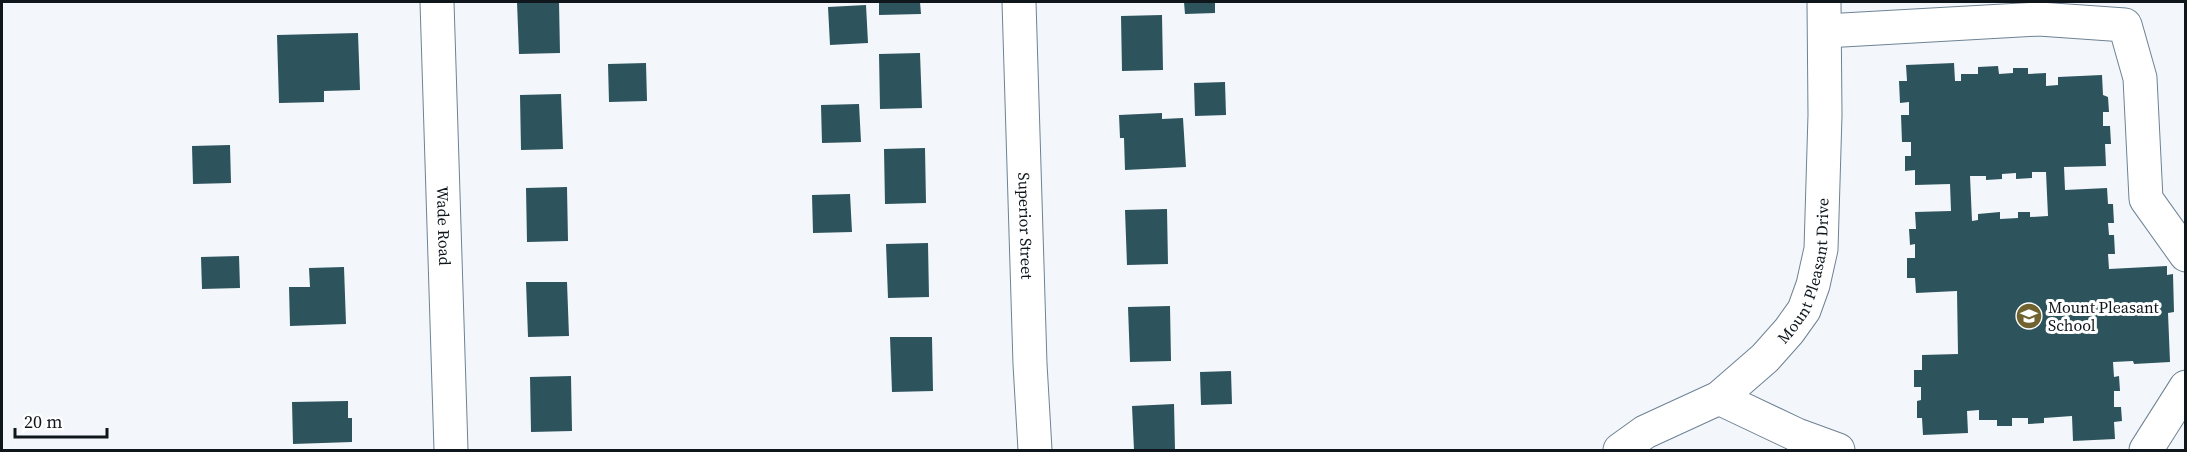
<svg xmlns="http://www.w3.org/2000/svg" width="2187" height="452" viewBox="0 0 2187 452" font-family="'Source Serif 4',serif">
  <rect width="100%" height="100%" fill="#f3f7fb"/>
  <path fill="#2d535d" fill-rule="evenodd" d="M517 2H559L560 53 519 54Z
    M879 2H920L921 14 879 15Z
    M1184 2H1215V13L1185 14Z
    M866 5 868 43 830 45 828 7Z
    M1162 15 1163 70 1122 71 1121 16Z
    M358 33 360 90 324 91V102L279 103 277 35Z
    M920 53 922 108 880 109 879 54Z
    M646 63 647 101 609 102 608 64Z
    M1954 63 1955 81H1961V74H1978V67L1998 66 1999 74 2013 73V68H2028V74L2046 73V86L2058 85V77L2102 75 2103 95 2108 97 2109 112H2103V126H2110L2111 144H2105L2106 166 2064 167 2065 190 2107 188 2108 204H2113L2114 223H2108L2109 235H2114L2115 254H2108L2109 269 2167 266V275L2173 274 2174 312 2168 313 2170 362 2134 364 2133 361 2113 362 2114 377 2119 376 2120 391H2114V407H2121L2122 421 2114 422 2115 439 2073 441 2072 416 2044 418V423L2028 424V418H2012V426H1997V420H1979V410L1967 411 1968 433 1923 435 1922 418H1917V401L1921 400V387H1914V370H1922V355L1958 354 1957 291 1916 293 1915 278H1907V258H1915V244L1910 245 1909 229H1916L1915 212 1951 211 1950 184 1915 185V170L1905 171V156H1911V142H1902L1901 115H1909V102L1900 103 1899 81H1907L1906 65ZM2032 172H2046L2048 216 2030 217V212H2018V218L2000 219V212L1978 214V220L1972 221 1970 176H1986V180L2002 179V174L2016 173V179L2032 178Z
    M1225 82 1226 115 1195 116 1194 83Z
    M561 94 563 149 521 150 520 95Z
    M859 104 861 142 822 143 821 105Z
    M1162 113V119L1183 118 1186 167 1125 170 1124 138H1120L1119 115Z
    M230 145 231 183 193 184 192 146Z
    M925 148 926 203 885 204 884 149Z
    M567 187 568 241 527 242 526 188Z
    M850 194 852 232 813 233 812 195Z
    M1167 209 1168 264 1127 265 1125 210Z
    M928 243 929 297 888 298 886 244Z
    M239 256 240 288 202 289 201 257Z
    M344 267 346 324 290 326 289 287H310L309 268Z
    M526 282H567L569 336 528 337Z
    M1170 306 1171 361 1130 362 1128 307Z
    M890 337H932L933 391 892 392Z
    M1231 371 1232 404 1201 405 1200 372Z
    M571 376 572 431 531 432 530 377Z
    M348 401V418H352V442L293 444 292 402Z
    M1174 404 1175 450H1134L1132 406Z"/>
  <g fill="none" stroke-linecap="round" stroke-linejoin="round">
    <defs>
      <g id="minor">
        <path id="s1" d="M437 2 451 450"/>
        <path id="s2" d="M1019 2 1030 364 1035 450"/>
        <path d="M1825 31 2039 19 2125 25 2140 78 2146 199 2186 255"/>
        <path d="M1719 398 1797 435 1838 450"/>
        <path id="s3" d="M1620 450 1645 432 1719 398 1765 358 1789 331 1804 310 1813 285 1821 249 1825 115 1824 2"/>
        <path d="M2146 450 2186 387"/>
      </g>
    </defs>
    <use href="#minor" stroke="#6e8294" stroke-width="35"/>
    <use href="#minor" stroke="#fff" stroke-width="33"/>
  </g>
  <defs>
    <symbol id="school-disc" viewBox="-11 -11 22 22"><circle r="9.5" fill="#716330" stroke="#fff"/><path d="M0-5L7-2L0 1L-7-2ZM-4 1L0 2.5L4 1V4Q0 6-4 4Z" fill="#fff"/></symbol>
  </defs>
  <g fill-rule="evenodd">
    <use href="#school-disc" x="2014" y="301" width="30" height="30"/>
  </g>
  <g text-anchor="middle" dominant-baseline="central" stroke-width="6" stroke-linejoin="round" paint-order="stroke">
    <g font-size="16" fill="#0f171d" stroke="#fff">
      <text stroke="none"><textPath href="#s1" startOffset="224">Wade Road</textPath></text>
      <text stroke="none"><textPath href="#s2" startOffset="224">Superior Street</textPath></text>
      <text stroke="none"><textPath href="#s3" startOffset="273">Mount Pleasant Drive</textPath></text>
    </g>
    <g font-size="16" fill="#0f171d" stroke="#fff" text-anchor="start">
      <text x="2048" y="307">Mount Pleasant<tspan x="2048" dy="18">School</tspan></text>
    </g>
  </g>
  <rect width="2187" height="452" fill="none" stroke="#0f171d" stroke-width="6"/>
  <path d="M15 428v9h92v-9" fill="none" stroke="#0f171d" stroke-width="3"/>
  <text x="24" y="428" font-size="18" fill="#0f171d" stroke="#ffffff" stroke-width="4.5" paint-order="stroke">20 m</text>
</svg>
